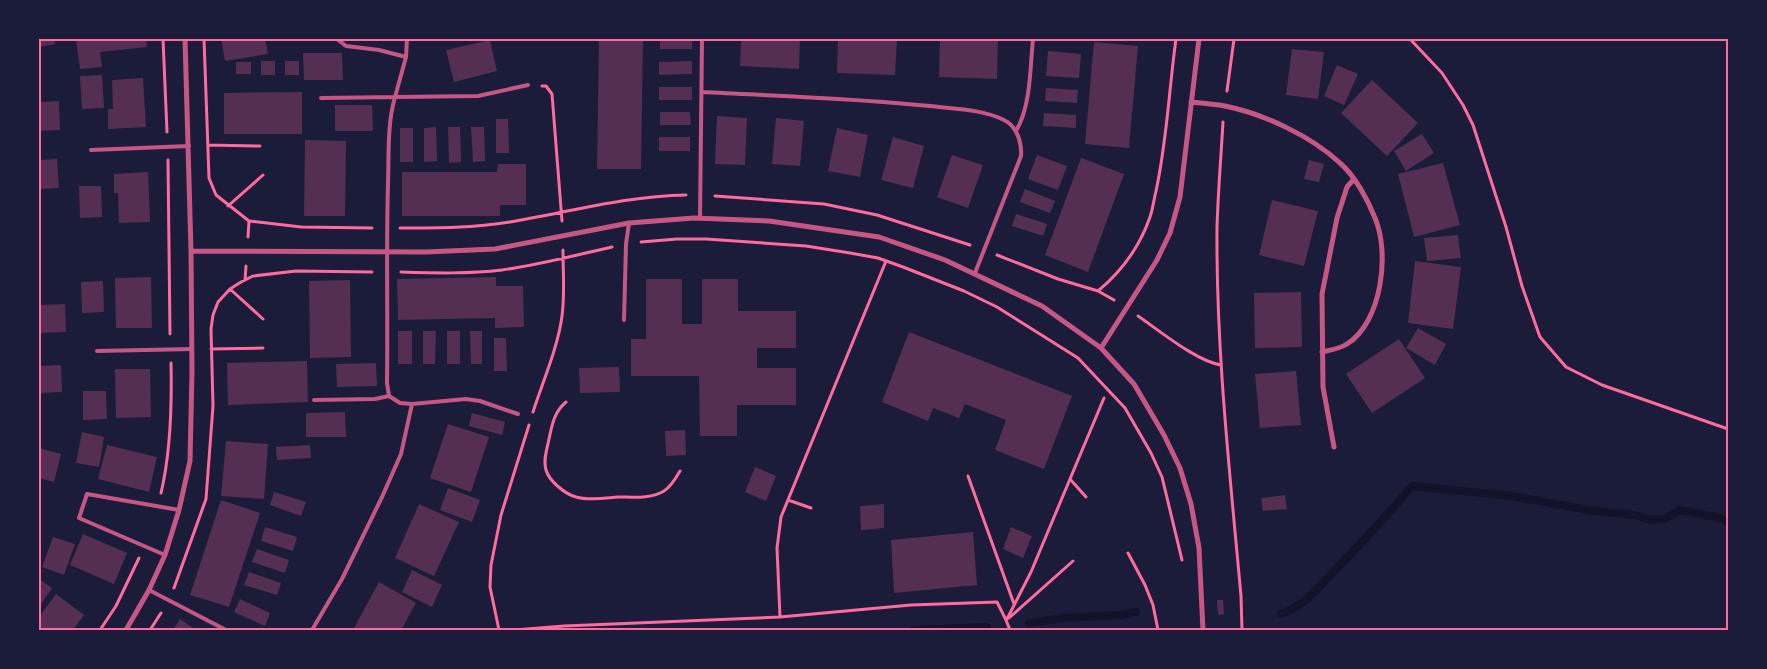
<svg xmlns="http://www.w3.org/2000/svg" width="1767" height="669" viewBox="0 0 1767 669" font-family="'Noto Sans',sans-serif">
  <rect width="100%" height="100%" fill="#1b1b3a"/>
  <g fill="none" stroke-linecap="round" stroke-linejoin="round">
    <path stroke="#12122b" stroke-width="8" d="M1281 614C1305 606 1320 586 1337 568 1363 542 1388 514 1412 486L1512 496 1588 510 1634 515 1652 520 1665 519 1679 510 1720 518 1728 522
      M1029 623 1064 618 1119 615 1136 612
      M914 630 987 627"/>
  </g>
  <path fill="#542f53" d="M39 39H54L55 44 39 47Z
    M76 39H146L147 47 100 52 102 67 80 69Z
    M221 39H265L268 54 225 61Z
    M599 39H643L641 169H597Z
    M660 39H692V49H660Z
    M741 39H800L799 69 740 66Z
    M838 39H897L895 75 837 73Z
    M940 39H998L997 79 939 77Z
    M490 40 497 71 454 82 446 50Z
    M1094 42 1138 46 1129 148 1085 144Z
    M1292 49 1324 52 1318 99 1286 95Z
    M1048 51 1081 54 1079 78 1046 76Z
    M303 53H342L343 80H304Z
    M261 61H275V75H261Z
    M285 61H299V75H285Z
    M692 61V74L659 75V62Z
    M236 62H251V74H236Z
    M1337 65 1358 74 1344 105 1324 96Z
    M102 75 104 108 82 109 80 76Z
    M143 78 146 127 108 129V109H113L112 80Z
    M1372 80 1418 123 1387 156 1341 113Z
    M659 87H692V100H659Z
    M1046 88 1078 90 1077 103 1045 101Z
    M302 92V134H224V93Z
    M59 101 60 130 39 131V102Z
    M335 105H372L373 131H335Z
    M660 112H690L691 125H660Z
    M1044 113 1076 115V128L1043 126Z
    M717 116 747 118 745 165 715 164Z
    M776 118 804 121 800 166 772 164Z
    M496 119H508L509 153H496Z
    M436 127 437 161 424 162V128Z
    M448 127H460L461 162 449 163Z
    M471 127H484L485 161 473 162Z
    M400 128H413V162H400Z
    M837 128 868 135 860 177 828 171Z
    M1422 134 1434 153 1406 171 1394 151Z
    M659 137H690V151H659Z
    M893 137 924 146 913 188 881 180Z
    M305 140 346 141 345 216H304Z
    M952 155 983 165 968 208 937 197Z
    M1037 155 1067 166 1058 190 1028 179Z
    M1081 158 1124 174 1088 272 1045 255Z
    M57 159 59 188 39 189V160Z
    M1309 160 1324 164 1319 182 1304 179Z
    M1443 163 1460 225 1414 237 1398 174Z
    M498 164H526V205H500V216H402V172H497Z
    M148 172 150 222 119 223 118 193H114V174Z
    M79 186H101L102 217 80 218Z
    M1025 189 1055 201 1050 213 1020 202Z
    M1272 200 1318 211 1304 266 1259 255Z
    M1016 214 1047 224 1043 236 1012 226Z
    M1458 235 1461 258 1427 261 1424 238Z
    M1415 261 1461 267 1453 329 1408 323Z
    M151 277 152 328H116L115 278Z
    M496 277V286H523L524 327 495 328V318L398 320 397 279Z
    M646 279H682V324H702V279H738V311H796V348H757V368H796V405H737V436H700L699 376H631V339H646Z
    M350 280 351 357 310 358 309 281Z
    M103 281 104 312 82 313 81 282Z
    M1301 292 1302 347 1255 348 1254 293Z
    M65 304 66 332 39 333V305Z
    M1418 328 1446 344 1435 365 1406 348Z
    M398 331H412V364H398Z
    M423 331H436L435 364H423Z
    M447 331H460V364H447Z
    M470 331H482V364H471Z
    M909 332 1072 396 1044 469 995 450 1006 420 965 404 959 418 933 408 928 421 882 402Z
    M494 338H506L507 371H494Z
    M1399 339 1425 378 1372 413 1346 374Z
    M307 361 308 402 228 405 227 363Z
    M376 363 377 386 337 387 336 364Z
    M61 365 62 392 39 393V366Z
    M619 367 620 392 580 393 579 368Z
    M115 369H150L151 417 116 418Z
    M1296 371 1301 425 1260 428 1255 374Z
    M83 391H106L107 419 83 420Z
    M345 412 346 437H306V413Z
    M472 413 505 422 502 435 469 426Z
    M448 424 489 437 471 492 430 478Z
    M685 430 686 455 666 456 665 431Z
    M82 432 104 437 99 467 76 463Z
    M226 441 268 444 264 499 221 496Z
    M107 445 157 457 149 492 98 479Z
    M310 445 311 458 277 460 276 447Z
    M39 448 61 454 54 482 39 478Z
    M755 467 776 476 766 501 745 492Z
    M448 488 480 500 472 522 440 510Z
    M274 492 306 502 301 516 270 505Z
    M1285 495 1287 509 1263 511 1261 498Z
    M221 500 260 513 229 607 190 595Z
    M419 504 459 522 434 576 395 558Z
    M884 504V528L861 530 860 506Z
    M265 527 297 537 293 551 261 541Z
    M1011 527 1032 536 1023 558 1003 549Z
    M973 532 977 585 894 593 891 540Z
    M83 534 127 553 114 584 70 565Z
    M53 537 75 544 64 575 42 567Z
    M257 549 289 560 285 573 252 562Z
    M412 570 442 585 432 607 402 592Z
    M249 572 281 583 277 595 244 585Z
    M39 579 52 588 39 607Z
    M379 582 416 603 401 630H353Z
    M56 594 84 615 73 630H39V617Z
    M240 599 270 613 265 626 234 612Z
    M1217 600H1223L1224 614 1218 615Z
    M180 619 196 630H173Z"/>
  <g fill="none" stroke-linecap="round" stroke-linejoin="round">
    <path stroke="#ff6b9d" stroke-width="3" d="M163 39 167 132
      M204 39 209 178 216 195 249 221 301 227 372 228
      M1410 39 1442 73 1463 105 1473 125 1506 227 1522 286 1540 337 1566 367 1602 385 1728 429
      M542 86H546L552 94 562 221
      M1227 91 1234 39
      M1223 122C1221 157 1218 193 1217 228 1216 351 1230 474 1241 596L1242 630
      M208 145 260 146
      M168 160 170 334
      M715 196 824 204 877 215 970 245
      M228 206 263 175
      M400 228C437 228 474 228 510 222 569 212 626 196 686 195
      M248 237 249 221
      M641 242 677 239H706L806 246 850 253 878 258 903 267 964 291 997 307 1078 358 1125 408 1151 453 1162 477 1182 560
      M997 255 1058 279 1098 291 1114 300
      M401 272C434 273 469 274 502 270 539 265 576 255 612 247
      M245 280 246 266
      M230 289 263 319
      M1098 291C1122 271 1140 246 1150 217 1153 208 1154 199 1156 191 1167 141 1169 89 1176 39
      M1138 316C1160 331 1196 361 1221 365
      M211 349 263 348
      M566 402C554 412 552 425 549 439 547 449 543 460 546 470 549 481 565 494 576 497 589 501 605 498 618 497 633 497 651 499 664 491 671 487 676 478 680 471
      M533 412C543 381 558 347 562 316 565 294 563 272 563 250
      M968 476 1014 604
      M1070 479 1086 497
      M161 493C171 451 172 406 171 363
      M788 500 811 508
      M1128 553 1145 585 1153 605 1158 630
      M174 588 206 499 213 406 211 329 213 315 218 302 230 289 241 282 253 276 296 271 372 272
      M780 617 777 548 781 517 886 261
      M1009 618 1073 561
      M1007 619 1031 572 1104 398
      M100 630 116 606 139 558
      M150 630 161 613
      M499 630 490 587 491 565 501 515 529 425
      M514 630 564 626 780 617 911 605 997 602 1006 620 1010 630"/>
    <path stroke="#c65784" stroke-width="4" d="M337 39 346 46 379 50 406 57
      M702 92C778 96 854 98 930 106 954 109 982 109 1004 120 1017 126 1022 143 1021 156L975 273
      M321 98 395 97 406 57 407 39
      M1016 131C1031 106 1030 68 1033 39
      M91 150 189 146
      M700 218 702 39
      M624 320 626 244 629 223
      M97 351 192 349
      M314 400 375 399 389 396
      M518 414 480 401 466 399 412 404 400 403 389 396 387 383C388 317 386 251 388 184 389 155 387 125 395 97L478 96 528 85
      M165 555 79 518 87 494 179 510
      M149 590 226 630
      M312 630 342 579 382 497 401 454 412 404"/>
    <path stroke="#c65784" stroke-width="5" d="M1191 102C1202 103 1214 104 1225 106 1264 114 1311 136 1340 163 1355 176 1368 200 1375 218 1390 253 1382 322 1347 344 1339 349 1331 350 1322 352
      M191 251 426 252 495 249 629 223 694 218 769 221 879 237 945 260 1042 306 1101 348 1134 384 1164 435 1180 468 1191 504 1199 548 1203 630
      M1101 348 1157 260 1170 233 1180 197 1199 39
      M1334 447 1323 387 1322 294 1337 218 1347 187 1354 179
      M126 630 149 590 165 555 179 510 190 461 192 372 191 251 185 39"/>
  </g>
  <rect width="1767" height="669" fill="none" stroke="#1b1b3a" stroke-width="80"/>
  <rect x="40" y="40" width="1687" height="589" fill="none" stroke="#ff6b9d" stroke-width="2"/>
</svg>
